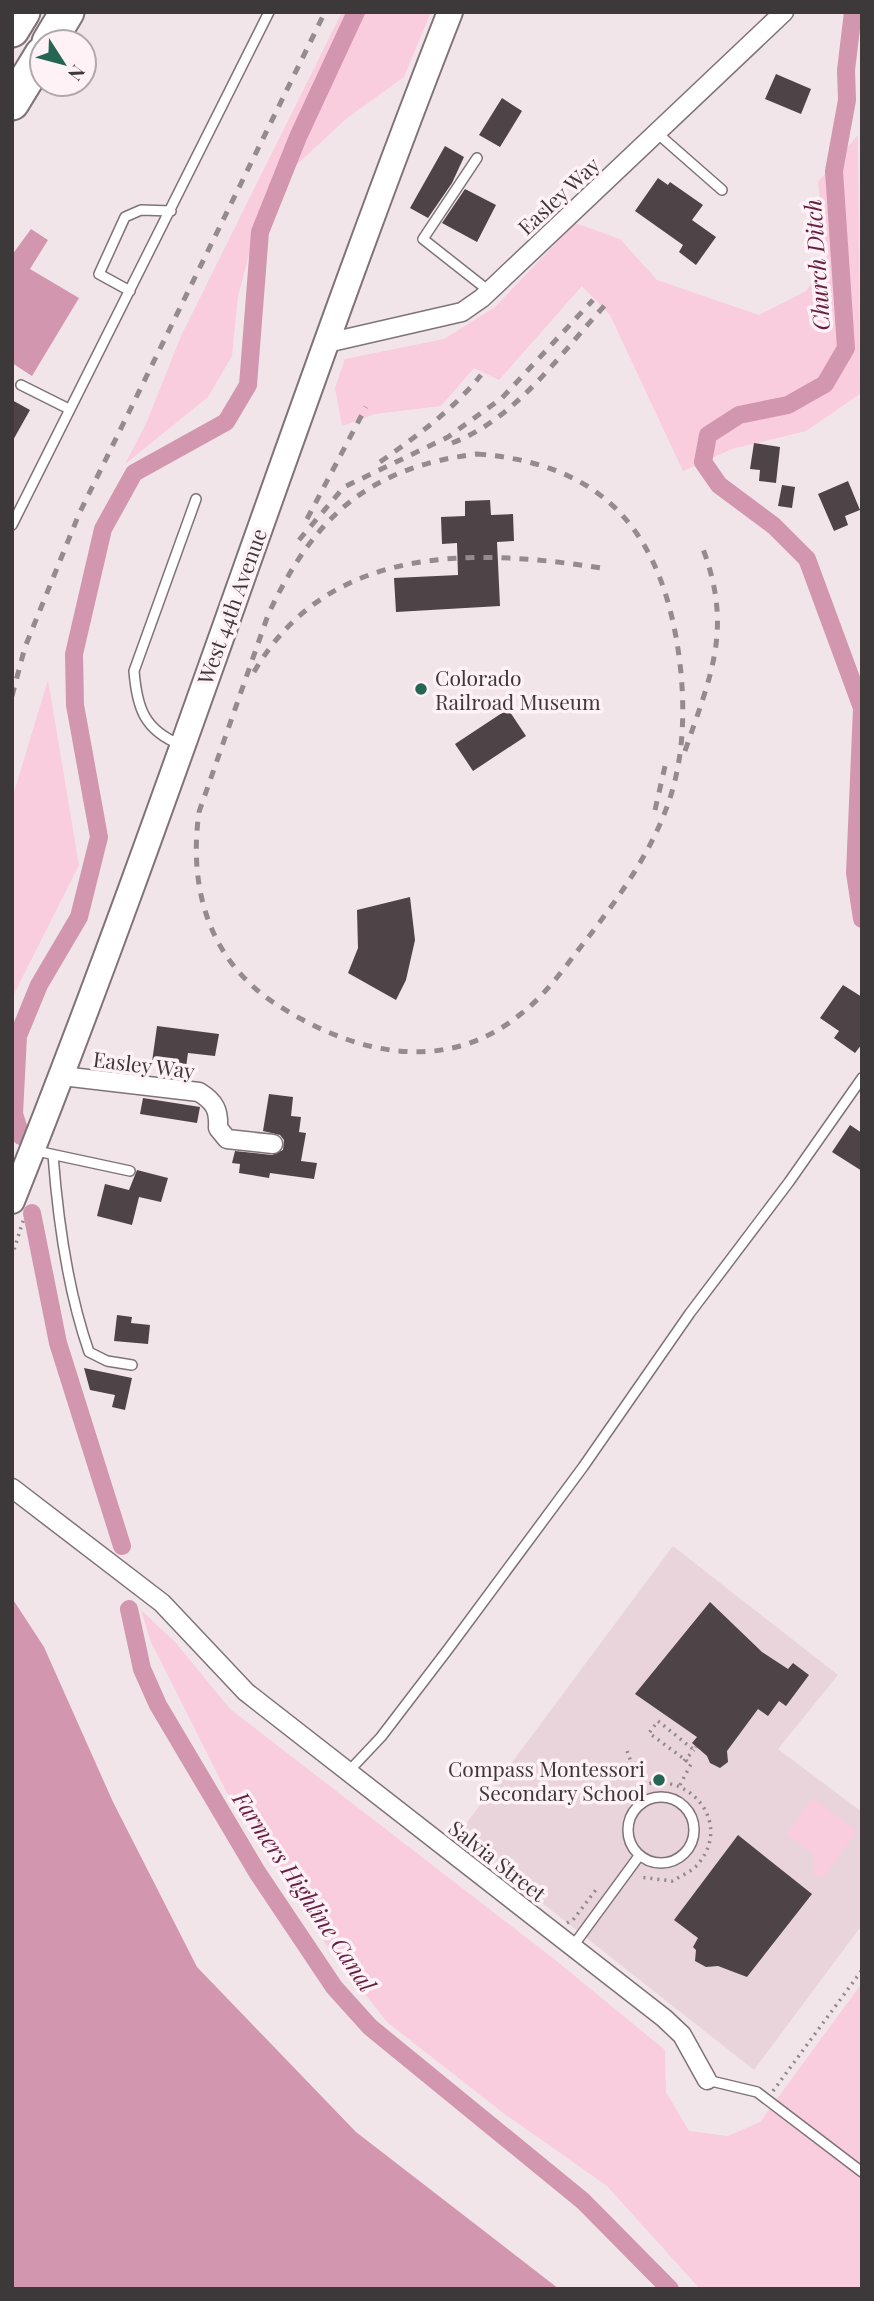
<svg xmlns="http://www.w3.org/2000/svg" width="874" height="2301" viewBox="0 0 874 2301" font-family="'Playfair Display',serif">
  <rect width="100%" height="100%" fill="#f2e5ea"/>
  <path fill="#e9d4dc" d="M673 1546 838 1675 778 1749 862 1812V1925L754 2070 457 1836Z"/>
  <path fill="#f9ccde" d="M342 12H431L404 77 347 118 265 194 238 296 232 356 208 397 125 464 146 424 181 336Z
    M858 135 860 394 806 431 732 449 683 471 610 315 582 286 499 380 474 368 441 406 375 414 342 426 335 388 345 359 444 339 495 307 575 223 620 239 657 280 759 315 806 291 827 261 818 182Z
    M48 680 79 865 12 998V799Z
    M141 1610 176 1643 230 1709 554 1959 665 2050 666 2092 689 2131 728 2136 760 2122 862 1983V2289H700L607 2186 502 2112 387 2022 327 1946 227 1793 151 1642Z
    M813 1798 857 1831 824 1877 819 1878 814 1873 813 1854 786 1834Z"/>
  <path fill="#d396af" d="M31 229 48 240 30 269 79 298 32 376 12 363V255Z
    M12 1598 44 1647 113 1802 197 1967 356 2132 559 2289H12Z"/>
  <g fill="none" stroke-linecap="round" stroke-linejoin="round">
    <path stroke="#d396af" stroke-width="18" d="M853 12 846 70 847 100 834 171 846 348 825 384 788 405 739 415 708 435 703 462 719 485 774 526 807 559 862 708 855 873 862 919
      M21 1136 14 1114 18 1036 39 985 79 917 99 837 75 705 74 654 103 529 134 473 226 422 248 385 260 232 298 137 356 12
      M32 1213 58 1343 122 1546
      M129 1609 142 1669 158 1705 257 1872 334 1987 370 2027 583 2201 670 2289"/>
  </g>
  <path fill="#4e4347" d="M776 74 811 89 801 114 765 99Z
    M502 98 522 111 500 147 479 135Z
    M445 146 464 157 452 183 428 218 410 208Z
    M658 178 668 185 670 182 703 205 692 220 716 237 696 265 679 252 683 245 635 211Z
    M465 189 496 205 477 242 442 223Z
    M12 400 30 410 12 442Z
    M754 443 780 447 776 483 759 481 760 470 750 469Z
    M848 481 860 510 845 516 848 525 834 531 818 494Z
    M782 485 795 487 792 508 778 506Z
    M490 500 491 515 513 514 514 541 497 542 500 606 396 612 394 578 458 575 457 543 442 544 441 517 465 516V501Z
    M508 709 526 736 473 771 455 744Z
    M410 897 415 940 406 980 396 1000 348 973 358 948 357 910Z
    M843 985 862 997V1044L855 1053 834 1038 839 1031 820 1018Z
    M157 1026 219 1034 215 1056 188 1053 186 1067 152 1062Z
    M269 1094 293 1097 291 1116 301 1117 299 1132 306 1133 301 1161 317 1163 314 1179 270 1173 269 1178 239 1173 240 1164 232 1163 235 1151 272 1155 283 1150 284 1140 280 1135 263 1131Z
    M143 1098 200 1107 197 1123 140 1114Z
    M850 1125 862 1133V1171L832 1152Z
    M137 1170 168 1178 161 1202 139 1197 132 1225 97 1216 105 1184 129 1190Z
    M117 1315 132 1317 131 1323 150 1325 148 1344 114 1341Z
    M84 1368 132 1378 125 1410 112 1407 115 1395 90 1390Z
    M710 1602 762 1652 788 1669 793 1663 809 1675 786 1706 779 1701 768 1716 758 1709 727 1751 728 1762 720 1768 710 1763 707 1756 692 1743 697 1737 635 1694Z
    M738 1835 812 1894 747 1977 718 1966 706 1967 695 1961 696 1950 693 1947 698 1938 674 1920Z"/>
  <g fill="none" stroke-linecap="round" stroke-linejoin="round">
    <defs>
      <path id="lane" d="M657 133 722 190
        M477 158 423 239 489 291
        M130 291 99 274 125 217 141 210 171 211
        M21 385 69 409
        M12 525 269 12
        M181 745C144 730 137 708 134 671L196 499
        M32 1150 130 1171
        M53 1155C58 1221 67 1289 89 1352L107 1361 132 1365
        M348 1772 381 1737 449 1648 583 1467 690 1313 789 1182 862 1078
        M628 1830a33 33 0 1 1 66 0a33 33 0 1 1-66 0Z
        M573 1946 639 1856
        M707 2080 757 2092 862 2172"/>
      <path id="street" d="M327 343 462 312 482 298 784 12
        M62 1076 199 1092C215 1102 219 1110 218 1128L227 1139 273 1144
        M12 1488 162 1603 246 1692 664 2018 682 2035 707 2080"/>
      <path id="secondary" d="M12 1201C169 809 296 405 450 12"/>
      <path id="highway" d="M12 30 23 12
        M49 42 67 12
        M12 103 42 54"/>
    </defs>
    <use href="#lane" stroke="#7f7378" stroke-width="12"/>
    <use href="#street" stroke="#7f7378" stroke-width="21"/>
    <use href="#secondary" stroke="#7f7378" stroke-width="28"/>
    <use href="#highway" stroke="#7f7378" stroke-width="37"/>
    <path stroke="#90888b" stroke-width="3.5" stroke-dasharray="2 5" stroke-linecap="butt" d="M12 1256 24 1218
      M627 1751 640 1785
      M684 1761 694 1750
      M680 1785 691 1764 649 1733 658 1721 694 1750 696 1747
      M619 1800C668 1752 739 1813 699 1863 693 1871 681 1876 672 1881L640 1877
      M567 1923 573 1920 598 1887
      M773 2091 862 1970"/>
    <use href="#lane" stroke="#fff" stroke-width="9"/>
    <use href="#street" stroke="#fff" stroke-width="18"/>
    <use href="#secondary" stroke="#fff" stroke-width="24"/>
    <use href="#highway" stroke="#fff" stroke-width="33"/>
    <path stroke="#948b8e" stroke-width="5" stroke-dasharray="9 9" stroke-linecap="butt" d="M452 443C516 419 561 353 606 304
      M477 454C595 463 655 522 676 637 684 681 686 732 676 776 663 835 626 888 590 935 569 961 549 992 522 1013 446 1076 355 1054 279 1006 210 963 188 890 199 812L268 615C313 518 368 467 477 454Z
      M380 462C418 435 452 411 481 375
      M307 519 366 407
      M299 540 344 487 448 437 502 398 593 300
      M254 672C328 544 472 548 601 568
      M12 696 25 647 79 514 325 12
      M685 751C711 675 733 629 703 549
      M655 810 666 762"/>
  </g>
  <g fill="#246554" stroke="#fff2f7" stroke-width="2.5">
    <circle cx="421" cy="689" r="7"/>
    <circle cx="659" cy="1780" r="7"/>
  </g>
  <g text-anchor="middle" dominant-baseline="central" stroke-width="7" stroke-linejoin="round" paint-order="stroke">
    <g font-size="21" fill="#3d383a" stroke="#fff2f7">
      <text transform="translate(558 195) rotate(-43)">Easley Way</text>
      <text transform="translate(231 606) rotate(-70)">West 44th Avenue</text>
      <text transform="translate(144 1064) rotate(7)">Easley Way</text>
      <text transform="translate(498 1860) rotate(38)">Salvia Street</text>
    </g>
    <g font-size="21" fill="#3d383a" stroke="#fff2f7" text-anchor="start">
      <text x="435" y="677">Colorado<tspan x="435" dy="24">Railroad Museum</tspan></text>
      <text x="645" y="1768" text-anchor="end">Compass Montessori<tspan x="645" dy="24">Secondary School</tspan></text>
    </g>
    <g font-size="23" font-style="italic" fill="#661f43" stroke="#fff2f7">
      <text transform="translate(816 265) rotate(-94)">Church Ditch</text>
      <text transform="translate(305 1891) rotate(56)">Farmers Highline Canal</text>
    </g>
  </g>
  <rect width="874" height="2301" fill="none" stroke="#3d383a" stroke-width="28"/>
  <g transform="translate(63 63) rotate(126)"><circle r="33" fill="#fff2f7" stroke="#b1a8ab" stroke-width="2"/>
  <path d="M0-5L12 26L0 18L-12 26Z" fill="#246554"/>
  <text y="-10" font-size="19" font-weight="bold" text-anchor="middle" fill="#3d383a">N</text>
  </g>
</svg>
